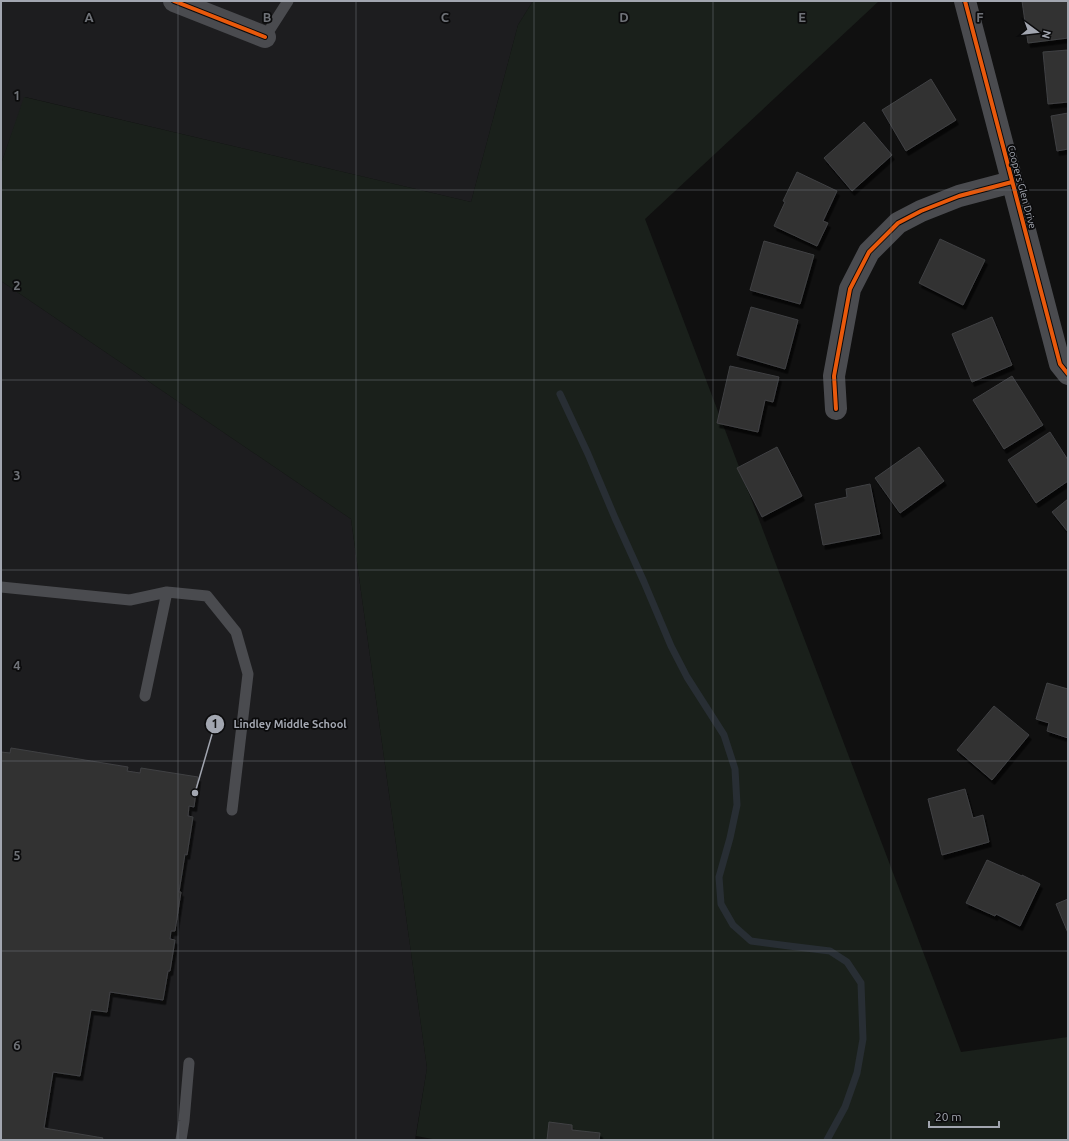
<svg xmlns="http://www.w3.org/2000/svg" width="1069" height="1141" viewBox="0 0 1069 1141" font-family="Ubuntu,sans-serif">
  <defs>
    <filter id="shadow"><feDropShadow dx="2.5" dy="4.5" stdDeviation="0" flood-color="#0009"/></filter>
  </defs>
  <rect width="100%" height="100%" fill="#101010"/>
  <path fill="#1d1d1f" d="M1 1H533L518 25 471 202 25 97 1 164Z
    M1 281 351 519 427 1068 415 1140H1Z"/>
  <path fill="#1a201b" d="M533 1H879L645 219 961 1052 1068 1037V1140H438L416 1136 427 1068 351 519 1 281V164L24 97 471 202 518 25Z"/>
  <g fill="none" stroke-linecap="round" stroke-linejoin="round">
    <path stroke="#282e34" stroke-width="7" d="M560 394 588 454 615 518 644 582 671 646 687 677 724 735 735 769 737 805 730 838 719 877 721 904 733 925 751 941 789 946 830 951 847 962 861 983 863 1039 857 1073 845 1107 827 1140"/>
  </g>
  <path fill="#313133" stroke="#404143" filter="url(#shadow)" d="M1022 1H1068V38L1028 43Z
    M1068 50V102L1048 104 1043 52Z
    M931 79 956 120 906 151 882 110Z
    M1068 113V149L1057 151 1051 116Z
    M864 122 892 155 852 191 824 158Z
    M797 172 837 191 823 221 828 223 817 246 774 226 785 202 783 201Z
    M940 239 985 260 963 305 919 283Z
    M764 241 814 255 800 304 750 290Z
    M751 307 798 320 785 369 737 355Z
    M992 317 1012 365 972 382 952 334Z
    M730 366 779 377 773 402 765 400 758 432 717 423Z
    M1012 376 1043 425 1004 449 973 400Z
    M1050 432 1068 460V481L1036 503 1008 460Z
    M777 447 802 496 762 517 737 468Z
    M919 447 944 481 900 513 875 478Z
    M870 484 880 534 823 545 815 504 847 497 846 489Z
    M1068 499V532L1052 512Z
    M1047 683 1068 689V738L1047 731 1049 723 1036 719Z
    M994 706 1029 735 992 780 957 750Z
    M11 748 128 767 127 771 140 773 141 768 198 777 194 807 189 806 188 816 193 817 187 855 185 854 179 892H181L175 931H171L170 939 175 940 170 971H168L163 1000 110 992 107 1012 91 1010 80 1076 53 1072 44 1128 103 1138 102 1140H1V752L10 753Z
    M965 789 973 818 983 815 989 842 942 855 928 799Z
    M987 860 1022 876V875L1040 884 1020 926 996 914 995 916 966 903Z
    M1068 899V933L1056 904Z
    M549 1122 572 1125V1130L600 1133 599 1140H547Z"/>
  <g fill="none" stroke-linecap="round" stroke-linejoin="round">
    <path stroke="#4a4b4f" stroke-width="11" d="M265 37 288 1
      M1 587 130 600 167 592 207 596 236 632 248 674 232 810
      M145 696 167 592
      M181 1140 184 1121 189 1063"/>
    <path stroke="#4a4b4f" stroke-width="22" d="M174 1 265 37
      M965 1 1060 364 1068 374
      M836 409 834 376 850 289 869 252 898 223 921 211 959 196 1012 182"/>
    <defs>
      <path id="cycleway" d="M174 1 265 37
        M965 1 1060 364 1068 374
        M836 409 834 376 850 289 869 252 898 223 921 211 959 196 1012 182"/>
    </defs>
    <use href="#cycleway" stroke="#0b0b0c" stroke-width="6"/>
    <use href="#cycleway" stroke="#e8590c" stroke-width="4"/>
  </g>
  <path fill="none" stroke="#6f7278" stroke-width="1" stroke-opacity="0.55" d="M178 1V1140M356 1V1140M534 1V1140M713 1V1140M891 1V1140M1 190H1068M1 380H1068M1 570H1068M1 761H1068M1 951H1068"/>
  <g text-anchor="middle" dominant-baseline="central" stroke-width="3.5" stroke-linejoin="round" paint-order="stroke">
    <g font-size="10" fill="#a2a6b0" stroke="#0b0b0c">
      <text transform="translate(1022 187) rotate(75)">Coopers Glen Drive</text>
    </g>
  </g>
  <g font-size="13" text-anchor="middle" font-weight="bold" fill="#6f7278" stroke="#0b0b0c" stroke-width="3.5" stroke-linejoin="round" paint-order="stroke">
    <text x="89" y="22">A</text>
    <text x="267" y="22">B</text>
    <text x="445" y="22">C</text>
    <text x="624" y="22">D</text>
    <text x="802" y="22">E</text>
    <text x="980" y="22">F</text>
    <text x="17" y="100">1</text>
    <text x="17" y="290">2</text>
    <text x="17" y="480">3</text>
    <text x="17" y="670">4</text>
    <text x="17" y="860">5</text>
    <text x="17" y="1050">6</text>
  </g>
  <path fill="none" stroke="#a2a6b0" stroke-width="1.5" d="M195 793L215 724"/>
  <g fill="#a2a6b0" stroke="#0b0b0c" stroke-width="1.5">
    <circle cx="195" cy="793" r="4"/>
    <circle cx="215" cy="724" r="10"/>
  </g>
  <g font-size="12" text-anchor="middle" font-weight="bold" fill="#111">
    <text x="215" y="728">1</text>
  </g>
  <g font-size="11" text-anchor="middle" font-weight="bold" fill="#a2a6b0" stroke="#0b0b0c" stroke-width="3.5" stroke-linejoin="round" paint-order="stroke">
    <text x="290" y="728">Lindley Middle School</text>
  </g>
  <rect width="1069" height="1141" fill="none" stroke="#a2a6b0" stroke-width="4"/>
  <g transform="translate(1037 32) rotate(105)" stroke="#0b0b0c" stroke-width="3" paint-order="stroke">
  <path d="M0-3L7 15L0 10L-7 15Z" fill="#a2a6b0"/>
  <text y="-6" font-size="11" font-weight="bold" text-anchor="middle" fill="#a2a6b0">N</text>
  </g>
  <path d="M929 1121v6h70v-6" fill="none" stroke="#a2a6b0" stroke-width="2"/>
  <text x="935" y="1121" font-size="12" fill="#a2a6b0" stroke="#0b0b0c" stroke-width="3" paint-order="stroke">20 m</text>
</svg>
